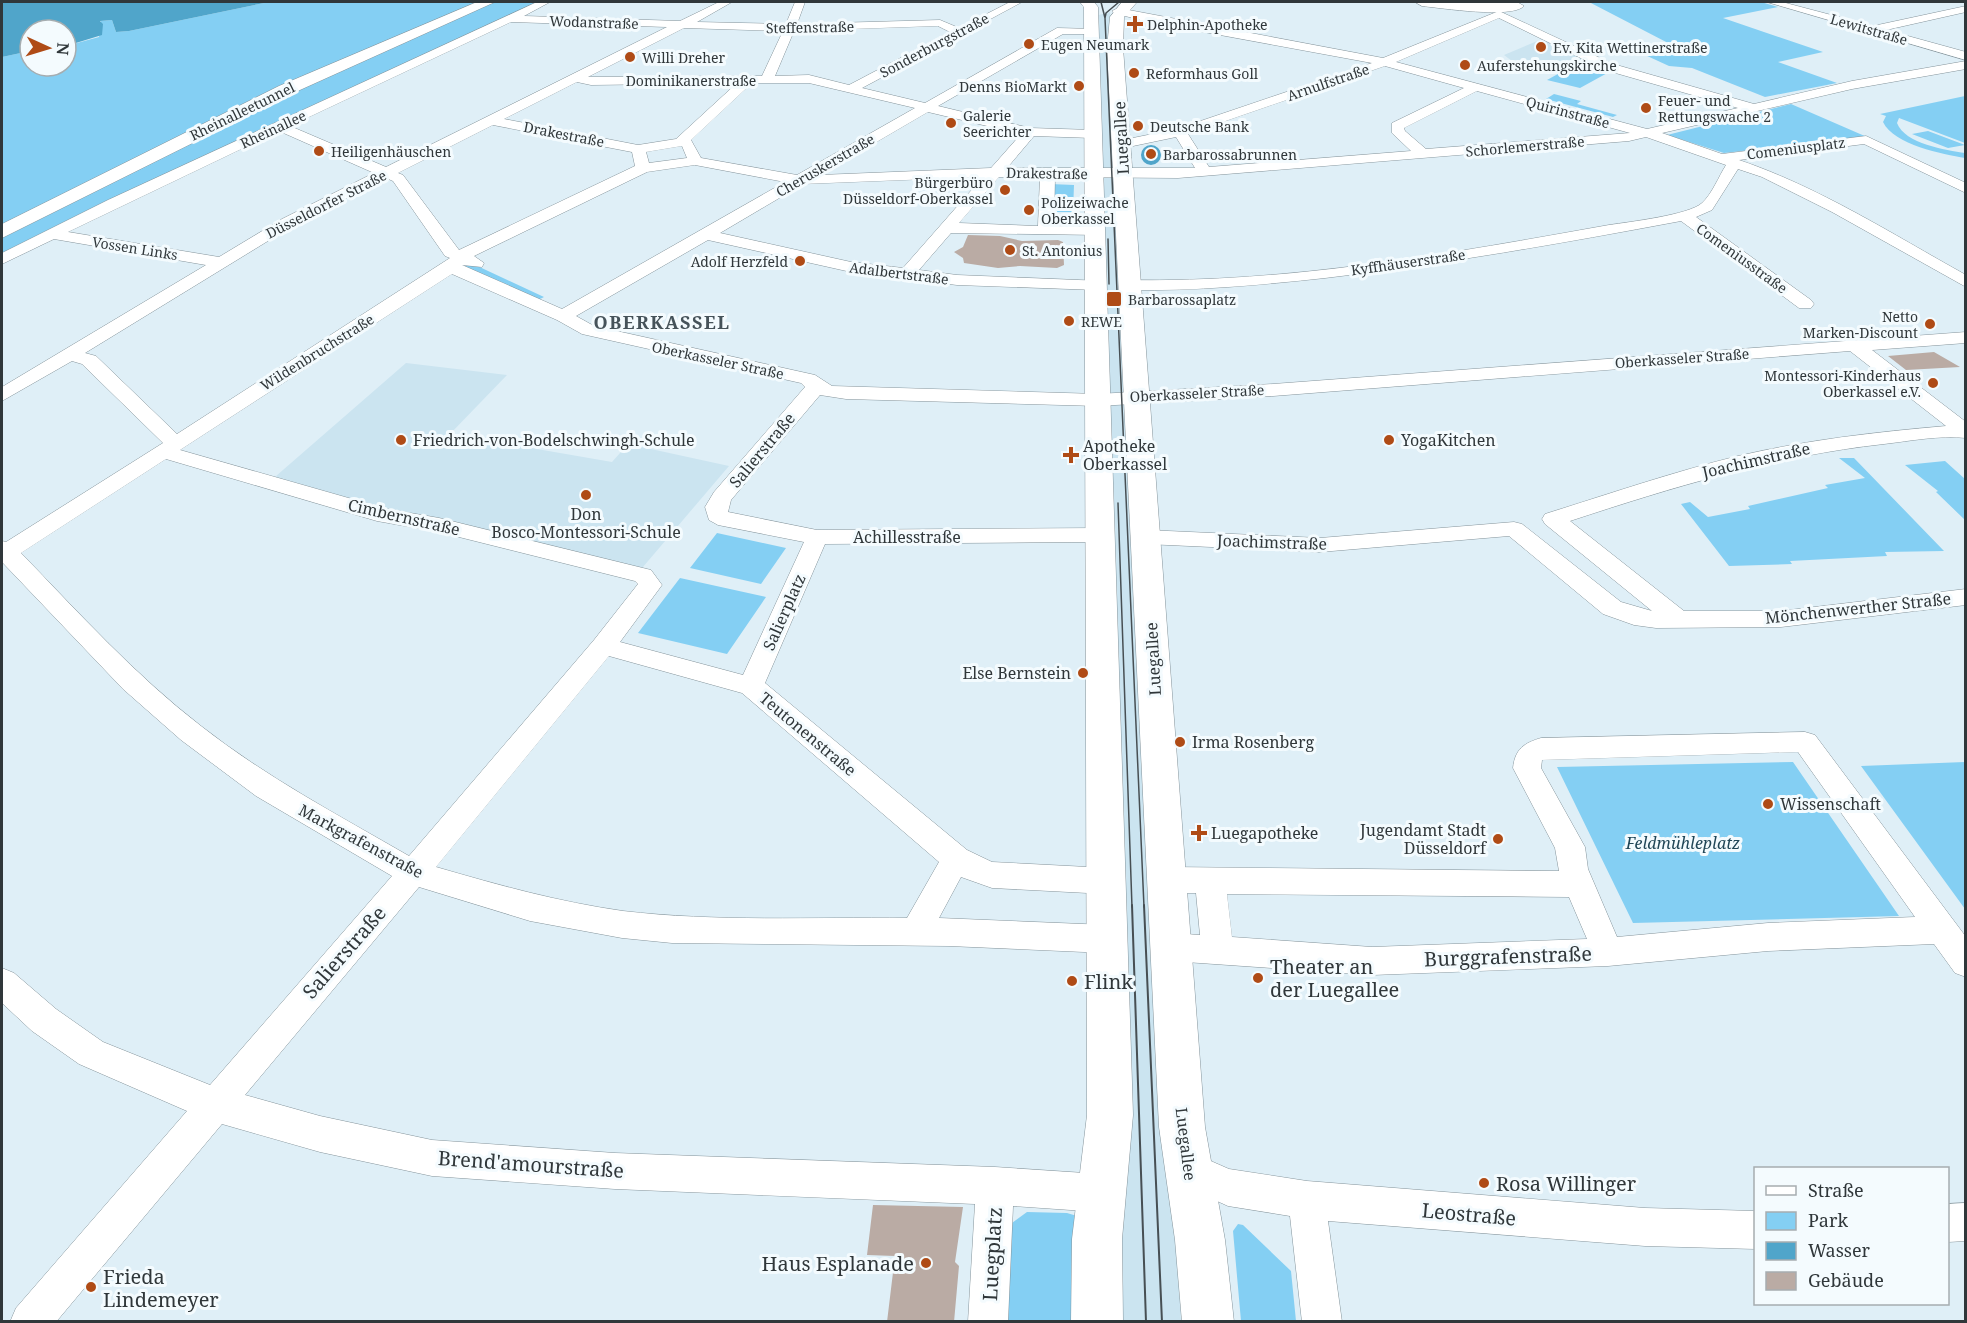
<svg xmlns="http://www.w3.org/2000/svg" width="1967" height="1323" viewBox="0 0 1967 1323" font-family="'Noto Serif',serif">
  <rect width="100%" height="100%" fill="#dfeff7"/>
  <path fill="#cbe4f0" d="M1110 12 1181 1321H1119L1095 16Z
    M1542 39 1589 61 1573 62 1563 67 1532 61 1520 67 1504 55Z
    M406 363 507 375 450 434 612 462 628 444 729 466 637 574 268 483Z"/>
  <path fill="#84cff3" d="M269 2H543L278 124 2 257V57L30 51V66H66V46L99 37 101 21 112 20 116 32 129 31Z
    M1589 2H1761L1778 7 1723 18 1823 52 1778 62 1837 83 1765 97 1692 68 1669 66 1632 49 1670 44Z
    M1592 63 1611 71 1580 88 1547 80 1576 64Z
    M1554 94 1581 101 1577 104 1617 115 1613 117 1546 99Z
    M1965 96V143L1899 118 1897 123C1905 144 1946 150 1965 153V158C1943 154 1894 145 1883 122L1886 116 1880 114Z
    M1791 104 1867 137 1724 153 1667 135Z
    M1928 131 1965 145 1948 148 1912 134Z
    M1050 184 1074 185 1073 212H1049Z
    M471 263 544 297 538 300 461 265Z
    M1839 458H1854L1944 551 1885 552 1887 556 1790 561 1792 564 1729 566 1681 504 1690 502 1708 517 1750 509 1748 506 1828 488 1825 485 1865 478Z
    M1945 461 1965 479V520L1936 492 1938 491 1905 465Z
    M717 533 786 548 761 584 690 568Z
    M680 578 766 597 727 654 638 633Z
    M1793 762 1899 916 1633 923 1557 767Z
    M1965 762H1966L1965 909 1861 766Z
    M1027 1212 1067 1213 1077 1216V1321L1005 1322 1012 1223Z
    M1238 1224 1243 1225 1291 1271 1296 1321H1241L1233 1231Z"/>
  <path fill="#50a5ca" d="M2 2H269L129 31 116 32 112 20 100 21 103 24 102 35 66 46V30H30V51L2 57Z
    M1141 155a10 10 0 1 1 20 0a10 10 0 1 1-20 0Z"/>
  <path fill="#baaba4" d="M968 235 1000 236 1022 241 1058 240 1063 242 1064 265 1057 268 1020 266 998 268 964 263 963 258 954 252 963 247Z
    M1934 352 1960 367 1906 370 1888 356Z
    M873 1205 963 1207 955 1262 959 1266 954 1322H887L895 1256 867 1255Z"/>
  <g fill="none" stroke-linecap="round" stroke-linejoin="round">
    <defs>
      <path id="minor" d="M537 2H550L524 16 680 21 719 2H732L697 22 786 24 795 2H805L797 24 940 20 959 28 1010 2H1022L862 88 925 103 1057 28 1095 29V33L1091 34H1063L938 106 1030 128 1093 130 1100 134 1093 138 1034 136 1007 168H1195L1176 137 1133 146 1126 142 1128 139 1177 129 1372 63 1144 21 1114 13 1112 11 1118 8 1383 58 1499 11 1613 64 1754 104 1852 81 1966 61V69L1852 89 1662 133 1722 154 1866 136 1966 183V193L1864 144 1739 160C1819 187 1892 234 1966 275V287L1832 212 1762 177 1738 169 1712 210 1696 217 1811 300 1814 304 1811 308H1799L1681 221C1563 243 1445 264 1325 278 1260 285 1196 291 1130 290L1121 285 1130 280C1288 283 1453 253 1609 225 1629 222 1689 215 1702 203 1712 194 1719 176 1726 165L1646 137 1629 141 1178 178 1055 177 1054 226 1096 227 1104 232 1102 235 951 233 919 270 957 275 1103 281 1106 285 1103 289 1097 290 957 285 851 272 708 240 576 316 594 326 815 375 832 386 1098 394 1273 384 1966 332V343L1872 350 1966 422V438C1940 435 1910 441 1884 444 1775 456 1673 487 1570 521L1684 611H1781L1966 589V605L1781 627 1656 628 1634 625 1603 614 1509 536 1320 552 1146 544 1138 542 1135 537 1138 532 1146 530 1320 538 1514 522 1522 524 1621 602 1652 611 1545 524 1542 519 1545 514C1609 494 1673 472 1738 456 1807 440 1876 432 1946 426L1850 351 1273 396 1098 406 846 399 820 395 731 500 728 512 817 530 1101 528 1109 530 1112 535 1109 540 1101 542 825 544 765 683 967 850 992 862 1107 868 1118 872 1122 881 1118 890 1107 894 992 888 961 877 939 918 1107 925 1118 929 1123 939 1118 949 1107 953 949 946 672 943 622 938 530 921 419 887 245 1095 320 1116 432 1140 615 1153 995 1167 1100 1174 1113 1180 1119 1193 1113 1206 1100 1212 1013 1206 1008 1322H968L975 1204 615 1189 432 1176 320 1152 222 1124 56 1322H10L16 1308 187 1111 79 1064 32 1031 2 1003V968L14 973 56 1009 103 1042 210 1085 392 876 256 796 181 740 123 689 2 562V541L6 542 163 443 82 364 72 361 2 401V387L206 265 54 239 2 264V253L108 200ZM1499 18 1605 70 1738 108 1647 129 1396 62ZM511 22 667 27 386 167 290 126ZM938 26 950 32 849 85 809 75 775 76 794 31ZM684 28 783 31 762 76 588 77ZM1385 66 1464 88 1392 123V133L1411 151 1209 167 1188 134ZM577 82 591 85 737 83 676 139 638 145 504 119ZM752 83H809L915 108 797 175 701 158 691 140ZM1477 91 1630 133 1426 149 1405 131 1404 128ZM928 112 1021 134 991 168 820 175ZM493 125 632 152 635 166 459 250 403 175 398 173ZM279 131 374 173 282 219 219 257 68 232ZM682 146 687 158 649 163 646 152ZM695 165 785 182 562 309 462 265 482 267 484 263 474 256 647 172ZM983 177 903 268 851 262 720 233 803 184ZM999 177H1040L1038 226 959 223ZM386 178 393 181 445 256 450 258 177 434 96 356 85 353 294 225ZM452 274 557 320 582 334 801 383 805 387 714 492 705 507 709 520 718 525 804 542 743 675 620 642 662 585 651 570 439 518 387 509 180 450ZM166 459 377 521 439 532 635 581 638 584 594 640 409 856C338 815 266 777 201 726 135 675 79 613 21 553ZM609 656 742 693 939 862 907 918C813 917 716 922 623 911 559 902 498 885 436 867Z
        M1767 2H1782L1873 26 1966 6V12L1886 30 1966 52V60Z
        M1805 732 1815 735 1966 937V977L1955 973 1934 944 1768 951 1608 966 1372 975 1171 961 1160 957 1155 947 1160 937 1171 933 1200 935 1196 893H1167L1156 889 1152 880 1156 871 1167 867 1559 871 1555 848 1513 768C1515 749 1524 743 1541 738ZM1798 752 1915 917 1768 923 1617 937 1588 869 1585 847 1541 768 1542 760ZM1227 894 1569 897 1587 939 1372 947 1232 937Z
        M1188 1151 1229 1169 1307 1181 1645 1208 1756 1211V1249L1645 1246 1328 1221 1342 1322H1302L1290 1216 1228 1206 1175 1182 1170 1169 1175 1156Z
        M1966 1203V1241L1948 1242V1204Z"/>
      <path id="major" d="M1080 2H1094L1098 7 1133 1115 1122 1239 1123 1322H1071L1072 1239 1087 1115 1084 7Z
        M1122 2H1137L1124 17 1123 48 1205 1127 1225 1240 1234 1322H1182L1175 1240 1159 1127 1107 48 1110 17Z
        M1415 2H1517L1524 6C1512 19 1441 8 1422 6Z"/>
      <path id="highway" d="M477 2H495L291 94 2 238V224L279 86Z"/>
    </defs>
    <use href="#minor" stroke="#85949b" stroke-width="1"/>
    <use href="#major" stroke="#85949b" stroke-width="1"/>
    <use href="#highway" stroke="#85949b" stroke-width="1"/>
    <use href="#minor" fill="#fff" fill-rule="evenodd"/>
    <use href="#major" fill="#fff" fill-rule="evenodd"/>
    <use href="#highway" fill="#fff" fill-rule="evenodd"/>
    <path stroke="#474f53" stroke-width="1.5" d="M1101 2 1105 18 1144 907
      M1105 18 1106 13 1119 2
      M1108 239 1109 284
      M1118 503 1132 907"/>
    <path stroke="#474f53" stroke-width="2" d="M1132 905 1146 1322
      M1144 905 1162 1322"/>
  </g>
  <g fill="#af4b16" stroke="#f4fbfe" stroke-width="2">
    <path d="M1132 15h6v6h6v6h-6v6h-6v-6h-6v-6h6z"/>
    <circle cx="1029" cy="44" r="6"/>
    <circle cx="1541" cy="47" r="6"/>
    <circle cx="630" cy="57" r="6"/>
    <circle cx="1465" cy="65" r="6"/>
    <circle cx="1134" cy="73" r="6"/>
    <circle cx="1079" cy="86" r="6"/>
    <circle cx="1646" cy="108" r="6"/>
    <circle cx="951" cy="123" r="6"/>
    <circle cx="1138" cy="126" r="6"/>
    <circle cx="319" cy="151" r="6"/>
    <circle cx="1151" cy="154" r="6"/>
    <circle cx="1005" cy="190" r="6"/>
    <circle cx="1029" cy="210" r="6"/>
    <circle cx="1010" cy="250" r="6"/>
    <circle cx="800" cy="261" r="6"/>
    <rect x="1106" y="291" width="16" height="16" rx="3"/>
    <circle cx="1069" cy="321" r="6"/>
    <circle cx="1930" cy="324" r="6"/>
    <circle cx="1933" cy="383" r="6"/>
    <circle cx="401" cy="440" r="6"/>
    <circle cx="1389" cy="440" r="6"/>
    <path d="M1068 446h6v6h6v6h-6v6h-6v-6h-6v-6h6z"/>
    <circle cx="586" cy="495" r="6"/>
    <circle cx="1083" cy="673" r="6"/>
    <circle cx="1180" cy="742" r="6"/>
    <circle cx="1768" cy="804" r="6"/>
    <path d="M1196 824h6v6h6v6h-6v6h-6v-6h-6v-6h6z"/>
    <circle cx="1498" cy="839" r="6"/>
    <circle cx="1258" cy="978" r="6"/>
    <circle cx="1072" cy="981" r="6"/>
    <circle cx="1484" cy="1183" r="6"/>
    <circle cx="926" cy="1263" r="6"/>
    <circle cx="91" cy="1287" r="6"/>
  </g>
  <g text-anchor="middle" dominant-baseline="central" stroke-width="6" stroke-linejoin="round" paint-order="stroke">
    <g font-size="14" fill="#30373a" stroke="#f4fbfe">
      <text transform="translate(594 22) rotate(2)">Wodanstraße</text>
      <text transform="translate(810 27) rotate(-1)">Steffenstraße</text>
      <text transform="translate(1869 29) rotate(16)">Lewitstraße</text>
      <text transform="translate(934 45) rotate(-28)">Sonderburgstraße</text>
      <text x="691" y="80">Dominikanerstraße</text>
      <text transform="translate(1328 82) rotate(-19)">Arnulfstraße</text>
      <text transform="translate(242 111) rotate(-26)">Rheinalleetunnel</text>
      <text transform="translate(1568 112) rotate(15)">Quirinstraße</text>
      <text transform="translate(273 129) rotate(-25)">Rheinallee</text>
      <text transform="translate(564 134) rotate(11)">Drakestraße</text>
      <text transform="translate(1525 146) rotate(-5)">Schorlemerstraße</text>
      <text transform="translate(1796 148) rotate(-7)">Comeniusplatz</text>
      <text transform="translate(825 165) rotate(-30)">Cheruskerstraße</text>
      <text transform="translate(1047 173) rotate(1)">Drakestraße</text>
      <text transform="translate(326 204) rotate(-27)">Düsseldorfer Straße</text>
      <text transform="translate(135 248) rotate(9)">Vossen Links</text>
      <text transform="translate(1742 258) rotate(36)">Comeniusstraße</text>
      <text transform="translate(1408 262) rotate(-8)">Kyffhäuserstraße</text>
      <text transform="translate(899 273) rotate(7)">Adalbertstraße</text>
      <text transform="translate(317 352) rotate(-32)">Wildenbruchstraße</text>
      <text transform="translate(1682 358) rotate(-4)">Oberkasseler Straße</text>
      <text transform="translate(718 360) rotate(12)">Oberkasseler Straße</text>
      <text transform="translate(1197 393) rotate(-3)">Oberkasseler Straße</text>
    </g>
    <g font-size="14" fill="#30373a" stroke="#f4fbfe" text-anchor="start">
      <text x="1147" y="24">Delphin-Apotheke</text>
      <text x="1041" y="44">Eugen Neumark</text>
      <text x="1553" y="47">Ev. Kita Wettinerstraße</text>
      <text x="642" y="57">Willi Dreher</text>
      <text x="1477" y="65">Auferstehungskirche</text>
      <text x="1146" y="73">Reformhaus Goll</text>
      <text x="1067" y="86" text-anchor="end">Denns BioMarkt</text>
      <text x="1658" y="100">Feuer- und<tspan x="1658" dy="16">Rettungswache 2</tspan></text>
      <text x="963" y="115">Galerie<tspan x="963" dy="16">Seerichter</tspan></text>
      <text x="1150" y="126">Deutsche Bank</text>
      <text x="331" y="151">Heiligenhäuschen</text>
      <text x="1163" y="154">Barbarossabrunnen</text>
      <text x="993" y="182" text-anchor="end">Bürgerbüro<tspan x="993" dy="16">Düsseldorf-Oberkassel</tspan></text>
      <text x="1041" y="202">Polizeiwache<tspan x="1041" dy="16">Oberkassel</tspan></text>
      <text x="1022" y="250">St. Antonius</text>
      <text x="788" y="261" text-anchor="end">Adolf Herzfeld</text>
      <text x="1128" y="299">Barbarossaplatz</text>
      <text x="1918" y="316" text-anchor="end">Netto<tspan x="1918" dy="16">Marken-Discount</tspan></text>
      <text x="1081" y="321">REWE</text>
      <text x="1921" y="375" text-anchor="end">Montessori-Kinderhaus<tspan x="1921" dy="16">Oberkassel e.V.</tspan></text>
    </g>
    <g font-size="16" fill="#30373a" stroke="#f4fbfe">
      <text transform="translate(1121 138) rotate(-93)">Luegallee</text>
      <text transform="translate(762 450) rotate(-50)">Salierstraße</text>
      <text transform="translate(1756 460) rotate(-13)">Joachimstraße</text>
      <text transform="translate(404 517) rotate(13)">Cimbernstraße</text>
      <text x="907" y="537">Achillesstraße</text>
      <text transform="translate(1272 542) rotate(2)">Joachimstraße</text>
      <text transform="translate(1858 608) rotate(-6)">Mönchenwerther Straße</text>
      <text transform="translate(784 612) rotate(-66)">Salierplatz</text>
      <text transform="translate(1153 659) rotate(-93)">Luegallee</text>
      <text transform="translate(808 734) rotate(40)">Teutonenstraße</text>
      <text transform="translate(361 841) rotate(28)">Markgrafenstraße</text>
      <text transform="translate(1186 1144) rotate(83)">Luegallee</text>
    </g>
    <g font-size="16" fill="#30373a" stroke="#f4fbfe" text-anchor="start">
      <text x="413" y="440">Friedrich-von-Bodelschwingh-Schule</text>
      <text x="1401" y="440">YogaKitchen</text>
      <text x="1083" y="446">Apotheke<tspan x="1083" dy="18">Oberkassel</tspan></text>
      <text x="586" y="514" text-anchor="middle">Don<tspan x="586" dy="18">Bosco-Montessori-Schule</tspan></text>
      <text x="1071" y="673" text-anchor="end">Else Bernstein</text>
      <text x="1192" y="742">Irma Rosenberg</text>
      <text x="1780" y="804">Wissenschaft</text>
      <text x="1486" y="830" text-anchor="end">Jugendamt Stadt<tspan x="1486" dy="18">Düsseldorf</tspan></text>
      <text x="1211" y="833">Luegapotheke</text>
    </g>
    <g font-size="16" font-style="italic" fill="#204657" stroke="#f4fbfe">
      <text x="1683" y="843">Feldmühleplatz</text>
    </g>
    <g font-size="18" font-weight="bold" letter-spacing="1.5" fill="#46535a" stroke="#f4fbfe">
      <text x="662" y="322">OBERKASSEL</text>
    </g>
    <g font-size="20" fill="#30373a" stroke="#f4fbfe">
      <text transform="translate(344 952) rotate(-49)">Salierstraße</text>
      <text transform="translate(1508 956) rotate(-2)">Burggrafenstraße</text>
      <text transform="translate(531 1164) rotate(4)">Brend'amourstraße</text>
      <text transform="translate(1469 1214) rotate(5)">Leostraße</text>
      <text transform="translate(992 1254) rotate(-87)">Luegplatz</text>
    </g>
    <g font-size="20" fill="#30373a" stroke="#f4fbfe" text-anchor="start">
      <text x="1270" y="966">Theater an<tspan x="1270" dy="23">der Luegallee</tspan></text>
      <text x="1084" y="981">Flink</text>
      <text x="1496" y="1183">Rosa Willinger</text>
      <text x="914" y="1263" text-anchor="end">Haus Esplanade</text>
      <text x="103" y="1276">Frieda<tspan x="103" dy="23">Lindemeyer</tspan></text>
    </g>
  </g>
  <rect width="1967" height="1323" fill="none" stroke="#30373a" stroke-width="6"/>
  <rect x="1754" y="1167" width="195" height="138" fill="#f4fbfe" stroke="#a6adb0" stroke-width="1.5"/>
  <rect x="1766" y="1186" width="30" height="9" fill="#ffffff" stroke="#a6adb0" stroke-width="1.5"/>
  <text x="1808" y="1197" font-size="18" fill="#30373a">Straße</text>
  <rect x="1766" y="1212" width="30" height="18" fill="#84cff3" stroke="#a6adb0" stroke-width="1.5"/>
  <text x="1808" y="1227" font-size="18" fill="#30373a">Park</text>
  <rect x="1766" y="1242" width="30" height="18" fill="#50a5ca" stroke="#a6adb0" stroke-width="1.5"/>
  <text x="1808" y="1257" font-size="18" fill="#30373a">Wasser</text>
  <rect x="1766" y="1272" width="30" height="18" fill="#baaba4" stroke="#a6adb0" stroke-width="1.5"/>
  <text x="1808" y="1287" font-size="18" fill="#30373a">Gebäude</text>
  <g transform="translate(48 48) rotate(94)"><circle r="28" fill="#f4fbfe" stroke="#a6adb0" stroke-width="1.5"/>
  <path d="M0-4.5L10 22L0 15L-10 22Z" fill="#af4b16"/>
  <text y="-9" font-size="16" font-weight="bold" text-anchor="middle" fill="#30373a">N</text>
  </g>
</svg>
